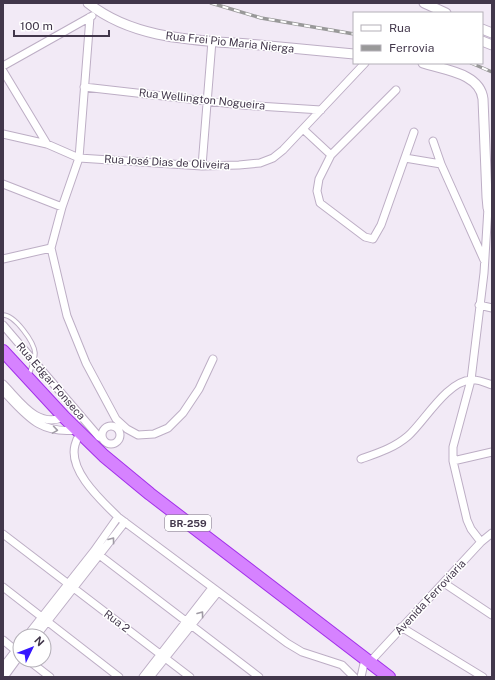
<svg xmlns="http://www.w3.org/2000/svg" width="495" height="680" viewBox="0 0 495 680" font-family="'Public Sans',sans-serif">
  <rect width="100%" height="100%" fill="#f2eaf6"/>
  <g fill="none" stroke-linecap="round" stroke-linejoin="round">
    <defs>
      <path id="service" d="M3 315C15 315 34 342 35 353 35 360 31 368 29 375"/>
      <path id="minor" d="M90 17 79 158 62 207 51 248 67 316 86 363 116 419 127 429 138 435 154 434 168 428 183 413 199 389 213 359
        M3 66 92 16
        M3 71 47 144
        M84 87 242 105 321 110
        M396 90 331 155 319 179 317 191 320 203 365 237 373 239 381 225 414 132
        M303 129 331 155
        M3 134 47 144 79 158 202 166 239 165 260 163 273 158 283 150 365 63
        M433 141 441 164
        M405 158 441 164 484 260
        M202 166 212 41
        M3 184 62 207
        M3 259 51 248
        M479 305 492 308
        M3 325 99 437
        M3 384C20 401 37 429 64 417
        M3 391C27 415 38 434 76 430
        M102 435a9 9 0 1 1 18 0a9 9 0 1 1-18 0Z
        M80 434C78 437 76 441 75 445 68 471 102 501 118 517L287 643 302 652 342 665 354 677
        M361 459C378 453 394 448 408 436 424 422 447 381 471 380 478 379 486 383 492 385
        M453 461 492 452
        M3 534 190 677
        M481 542 471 529 467 520 453 461V447L471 380 484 273 488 208
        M94 551 259 677
        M444 583 492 615
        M3 587 119 677
        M401 627 483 677
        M27 636 94 551 118 517
        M36 636 125 522
        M3 640 20 654
        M28 660 50 677
        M369 663 481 542 492 533
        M3 667 20 645
        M4 677 20 655
        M143 677 212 588
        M150 677 218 592
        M361 677 365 659"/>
      <path id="tertiary" d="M88 3C133 39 193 40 248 44 283 47 319 51 354 54
        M424 3 446 13
        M482 29 492 33
        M482 41 492 45
        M423 63C444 70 480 73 483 99L487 197 488 208 492 210"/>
      <path id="trunk" d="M3 351 64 417 104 456 150 494 389 677"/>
    </defs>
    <use href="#service" stroke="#bdaec5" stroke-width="5.5"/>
    <use href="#minor" stroke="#bdaec5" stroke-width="9"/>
    <use href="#tertiary" stroke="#bdaec5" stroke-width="11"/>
    <use href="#trunk" stroke="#a230ea" stroke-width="14"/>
    <use href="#service" stroke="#fff" stroke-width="3.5"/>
    <use href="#minor" stroke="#fff" stroke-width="7"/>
    <use href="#tertiary" stroke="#fff" stroke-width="9"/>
    <use href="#trunk" stroke="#d682ff" stroke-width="12"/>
    <defs>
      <path id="rail" d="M211 3 261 18 354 34
        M471 63 492 72"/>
    </defs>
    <use href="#rail" stroke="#999" stroke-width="3.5"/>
    <use href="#rail" stroke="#fff" stroke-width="2" stroke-dasharray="6" stroke-linecap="butt"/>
  </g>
  <defs><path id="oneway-chevron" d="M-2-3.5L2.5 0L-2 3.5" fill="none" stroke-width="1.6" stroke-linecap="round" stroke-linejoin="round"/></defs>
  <g stroke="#a09ba5">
    <use href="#oneway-chevron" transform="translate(55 430) rotate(9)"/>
    <use href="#oneway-chevron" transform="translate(112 540) rotate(-53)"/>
    <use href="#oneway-chevron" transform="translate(201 614) rotate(-53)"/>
  </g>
  <g text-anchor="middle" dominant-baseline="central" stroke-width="3" stroke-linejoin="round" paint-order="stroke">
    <rect fill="#fff" stroke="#7b7381" stroke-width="1" x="165" y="515" width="46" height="16" rx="3"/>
    <g font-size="10" font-weight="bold" fill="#42374b">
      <text x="188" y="523">BR-259</text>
    </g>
    <g font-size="11" fill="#42374b" stroke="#fff">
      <text transform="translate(230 42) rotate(6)">Rua Frei Pio Maria Nierga</text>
      <text transform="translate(202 99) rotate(6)">Rua Wellington Nogueira</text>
      <text transform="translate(167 162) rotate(3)">Rua José Dias de Oliveira</text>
      <text transform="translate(51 381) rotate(49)">Rua Edgar Fonseca</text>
      <text transform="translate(430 597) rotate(-47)">Avenida Ferroviaria</text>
      <text transform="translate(117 621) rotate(37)">Rua 2</text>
    </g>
  </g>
  <rect width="495" height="680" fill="none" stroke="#42374b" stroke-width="8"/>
  <rect x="353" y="12" width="130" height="52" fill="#ffffff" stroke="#b3afb7"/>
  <rect x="361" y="25" width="20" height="6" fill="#ffffff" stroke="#b3afb7"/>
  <text x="389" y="32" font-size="12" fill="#42374b">Rua</text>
  <rect x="361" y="45" width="20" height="6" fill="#999999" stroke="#b3afb7"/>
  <text x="389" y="52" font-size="12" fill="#42374b">Ferrovia</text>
  <g transform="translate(32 648) rotate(47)"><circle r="19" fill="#ffffff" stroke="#b3afb7"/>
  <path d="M0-3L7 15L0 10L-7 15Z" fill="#3617ff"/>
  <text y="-6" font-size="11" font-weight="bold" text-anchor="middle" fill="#42374b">N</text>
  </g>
  <path d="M14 30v6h95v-6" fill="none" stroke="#42374b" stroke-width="2"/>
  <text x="20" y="30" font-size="12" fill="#42374b" stroke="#ffffff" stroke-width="3" paint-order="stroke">100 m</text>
</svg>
